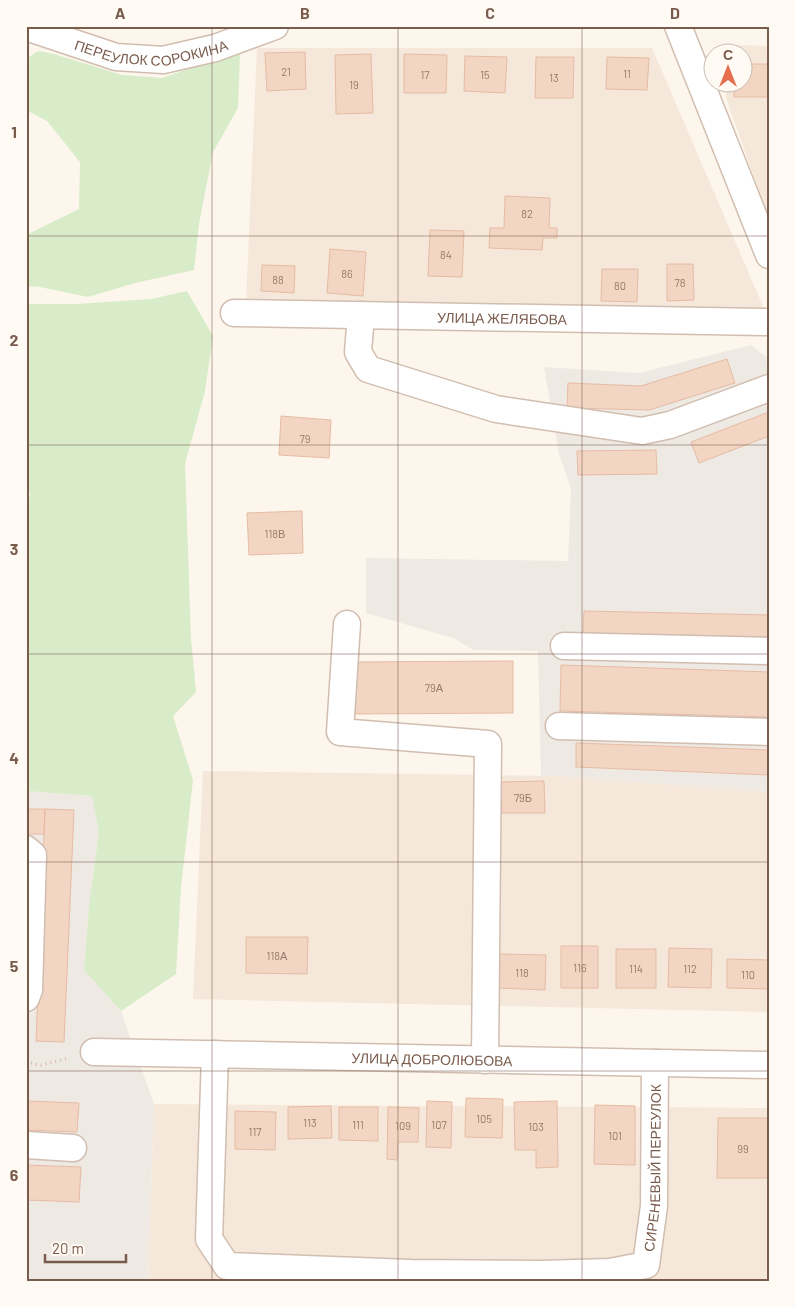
<svg xmlns="http://www.w3.org/2000/svg" width="795" height="1307" viewBox="0 0 795 1307" font-family="Barlow,sans-serif">
  <rect width="100%" height="100%" fill="#fdf6ec"/>
  <path fill="#f5e8da" d="M730 45 769 46V220L726 98 725 83 742 82V52H722Z
    M257 48H652L766 313 246 304Z
    M203 771 556 776 769 792V1012L193 999Z
    M154 1104 769 1108V1281H148Z"/>
  <path fill="#efe9e4" d="M751 345 769 359V792L556 776H541L538 651 474 650 453 638 366 613V558L568 561 571 489 559 454 544 367 639 373Z
    M26 791 92 796 99 832 89 905 84 970 121 1011 154 1104 148 1281H26Z"/>
  <path fill="#d8ecc9" d="M38 51 54 54 122 75 162 78 240 51 238 108 213 152 199 224 194 270 135 283 88 297 40 287 26 286V235L79 209 80 162 47 121 26 110V59Z
    M187 291 213 336 205 391 185 464 191 638 196 692 173 716 193 780 181 888 176 974 121 1011 84 970 89 905 99 832 92 796 26 791V511L30 494 26 475V304H76L151 299Z"/>
  <path fill="#f3d5c3" stroke="#e6bba3" d="M305 52 306 89 267 91 265 53Z
    M371 54 373 113 336 114 335 55Z
    M404 54 447 55 446 93H404Z
    M465 56 507 57 505 93 464 91Z
    M536 57H574L573 98H535Z
    M607 57 649 58 647 90 606 89Z
    M742 64H769V97H734V82H742Z
    M505 196 550 198 549 228H557V238H543L542 250 489 248 490 228H504Z
    M430 230 464 231 462 277 428 276Z
    M330 249 366 252 363 296 327 293Z
    M667 264H693L694 300 667 301Z
    M262 265 295 266 294 293 261 291Z
    M602 269H638L637 302 601 301Z
    M727 359 735 383 649 410 567 408 568 383 641 386Z
    M769 412V436L699 463 691 442Z
    M281 416 331 420 329 458 279 455Z
    M656 450 657 474 578 475 577 451Z
    M302 511 303 553 249 555 247 513Z
    M584 611 769 615V637L583 633Z
    M513 661V713L355 714V662Z
    M561 665 769 672V717L560 711Z
    M576 743 769 750V775L576 767Z
    M544 781 545 813H502L501 782Z
    M26 809H45L44 834H26Z
    M45 809 74 810 64 1042 36 1041Z
    M246 937H308L307 974 246 973Z
    M561 946H598V988H561Z
    M669 948 712 949 711 988 668 987Z
    M616 949H656V988H616Z
    M499 954 546 955 545 990 498 988Z
    M727 959 769 960V989L727 988Z
    M466 1098 503 1099 502 1138 465 1137Z
    M26 1101 79 1103 77 1132 26 1130Z
    M427 1101 452 1102 451 1148 426 1147Z
    M557 1101 558 1167 536 1168V1150H515L514 1102Z
    M595 1105 635 1106V1165L594 1164Z
    M331 1106 332 1138 288 1139V1107Z
    M339 1107H378V1141L339 1140Z
    M388 1107 419 1108 418 1142H398L397 1160 387 1159Z
    M235 1111 276 1112 275 1150 235 1149Z
    M718 1118H769V1178H717Z
    M26 1165 81 1167 79 1202 26 1200Z"/>
  <g fill="none" stroke-linecap="round" stroke-linejoin="round">
    <defs>
      <g id="minor">
        <path d="M678 26 769 255"/>
        <path id="s1" d="M26 27 116 57 163 60 215 48 275 26"/>
        <path id="s2" d="M234 313 769 322"/>
        <path d="M361 315 358 352 368 369 496 409 642 431 670 425 769 388"/>
        <path d="M347 624 340 732 488 744 485 1060"/>
        <path d="M564 646 769 651"/>
        <path d="M559 726 769 732"/>
        <path d="M26 849 33 855 29 990 26 998"/>
        <path id="s3" d="M94 1052 769 1065"/>
        <path id="s4" d="M215 1054 209 1239 227 1266 410 1273 541 1274 610 1272 646 1265 654 1206 655 1063"/>
        <path d="M26 1145 73 1148"/>
      </g>
    </defs>
    <use href="#minor" stroke="#d1beb0" stroke-width="29"/>
    <path stroke="#d9b8a5" stroke-width="3" stroke-dasharray="1 4" stroke-linecap="butt" d="M26 1062 41 1065 69 1058"/>
    <use href="#minor" stroke="#fff" stroke-width="26"/>
  </g>
  <path fill="none" stroke="#7a5c4d" stroke-width="1" stroke-opacity="0.55" d="M212 26V1281M398 26V1281M582 26V1281M26 236H769M26 445H769M26 654H769M26 862H769M26 1071H769"/>
  <g text-anchor="middle" dominant-baseline="central" stroke-width="5" stroke-linejoin="round" paint-order="stroke">
    <g font-size="11" fill="#987a6a">
      <text x="286" y="71">21</text>
      <text x="627" y="73">11</text>
      <text x="425" y="74">17</text>
      <text x="485" y="74">15</text>
      <text x="554" y="77">13</text>
      <text x="354" y="84">19</text>
      <text x="527" y="213">82</text>
      <text x="446" y="254">84</text>
      <text x="347" y="273">86</text>
      <text x="278" y="279">88</text>
      <text x="680" y="282">78</text>
      <text x="620" y="285">80</text>
      <text x="305" y="438">79</text>
      <text x="275" y="533">118В</text>
      <text x="434" y="687">79А</text>
      <text x="523" y="797">79Б</text>
      <text x="277" y="955">118А</text>
      <text x="580" y="967">116</text>
      <text x="636" y="968">114</text>
      <text x="690" y="968">112</text>
      <text x="522" y="972">118</text>
      <text x="748" y="974">110</text>
      <text x="484" y="1118">105</text>
      <text x="310" y="1122">113</text>
      <text x="358" y="1124">111</text>
      <text x="439" y="1124">107</text>
      <text x="403" y="1125">109</text>
      <text x="536" y="1126">103</text>
      <text x="255" y="1131">117</text>
      <text x="615" y="1135">101</text>
      <text x="743" y="1148">99</text>
    </g>
    <g font-size="14" fill="#7a5c4d" stroke="#fffaf3">
      <text stroke="none"><textPath href="#s1" startOffset="130">ПЕРЕУЛОК СОРОКИНА</textPath></text>
      <text stroke="none"><textPath href="#s2" startOffset="268">УЛИЦА ЖЕЛЯБОВА</textPath></text>
      <text stroke="none"><textPath href="#s3" startOffset="338">УЛИЦА ДОБРОЛЮБОВА</textPath></text>
      <text stroke="none"><textPath href="#s4" startOffset="735">СИРЕНЕВЫЙ ПЕРЕУЛОК</textPath></text>
    </g>
  </g>
  <rect width="795" height="1307" fill="none" stroke="#fffaf3" stroke-width="55"/>
  <g transform="translate(728 68)"><circle r="24" fill="#fffaf3" stroke="#cabbb1"/>
  <path d="M0-4L9 19L0 12L-9 19Z" fill="#e76f51"/>
  <text y="-8" font-size="14" font-weight="bold" text-anchor="middle" fill="#7a5c4d">С</text>
  </g>
  <path d="M45 1254v8h81v-8" fill="none" stroke="#7a5c4d" stroke-width="2.5"/>
  <text x="52" y="1254" font-size="15" fill="#7a5c4d" stroke="#fffaf3" stroke-width="4" paint-order="stroke">20 m</text>
  <rect x="28" y="28" width="740" height="1252" fill="none" stroke="#7a5c4d" stroke-width="2"/>
  <g font-size="16" text-anchor="middle" font-weight="bold" fill="#7a5c4d">
    <text x="120" y="19">A</text>
    <text x="305" y="19">B</text>
    <text x="490" y="19">C</text>
    <text x="675" y="19">D</text>
    <text x="14" y="138">1</text>
    <text x="14" y="346">2</text>
    <text x="14" y="555">3</text>
    <text x="14" y="764">4</text>
    <text x="14" y="972">5</text>
    <text x="14" y="1181">6</text>
  </g>
</svg>
